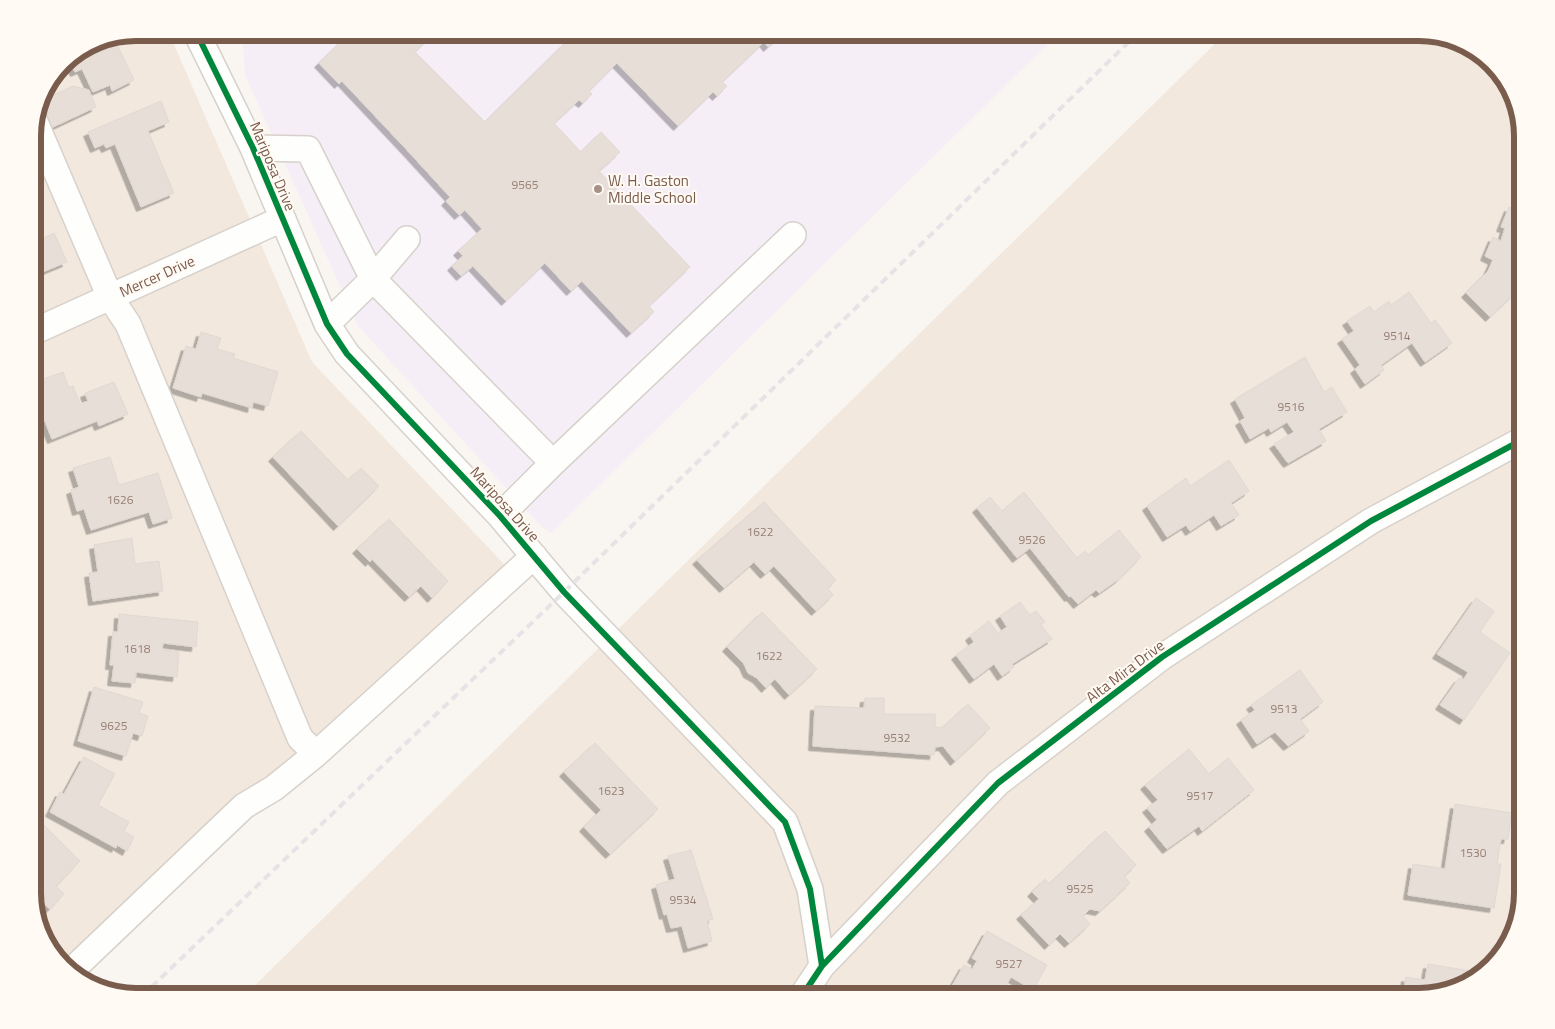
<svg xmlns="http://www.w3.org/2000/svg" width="1555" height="1029" viewBox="0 0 1555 1029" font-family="'Titillium Web',sans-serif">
  <defs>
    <filter id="shadow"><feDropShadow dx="-4.5" dy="4.5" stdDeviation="0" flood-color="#0004"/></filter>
  </defs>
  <rect width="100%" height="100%" fill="#f9f5f0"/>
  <path fill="#f2e8de" d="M136 33H169L312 362 505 565 78 979 46 945 33 900V129L43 90 63 63 97 40Z
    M1226 33H1419L1477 50 1512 90 1522 136V893L1505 951 1471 983 1419 996H244Z"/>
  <path fill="#f6eef6" d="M242 32 1059 33 551 533 540 525 358 326 245 75Z"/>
  <path fill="#e6ded7" stroke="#e2d8d2" filter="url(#shadow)" d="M351 32H435L415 52 485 122 576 32H773L778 38 768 47 764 42 722 82 727 86 717 96 713 92 678 126 617 63 589 91 592 94 583 103 579 100 554 123 581 152 601 132 620 152 599 171 690 267 649 306 654 312 631 333 582 281 571 291 545 263 506 301 473 266 461 276 452 266 463 256 458 251 482 229 465 210 459 215 446 201 450 197 407 150 342 81 339 84 319 63Z
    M119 36 120 38 115 40 134 80 112 91 110 85 93 92 82 69 75 72 69 59 97 40Z
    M73 86 89 90 96 107 51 128 40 101Z
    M161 101 169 122 148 131 174 193 141 207 115 144 106 148 104 144 95 148 88 132Z
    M1522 196V286L1490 317 1466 293 1488 271 1493 260 1485 256 1493 237 1501 241 1505 228 1501 227 1509 207 1517 210Z
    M35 229 39 240 54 233 67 262 33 276V230Z
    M1409 292 1431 323 1435 320 1452 343 1425 362 1412 343 1381 365 1384 370 1365 384 1355 369 1360 365 1342 339 1354 331 1347 321 1370 306 1374 312 1389 301 1391 305Z
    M201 332 221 338 217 349 235 354 233 358 278 372 268 406 253 402 252 408 202 393 201 397 173 388 186 346 196 349Z
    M1305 357 1324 392 1332 387 1347 412 1319 429 1326 441 1288 463 1274 444 1294 432 1287 422 1271 432 1269 428 1250 439 1240 421 1245 418 1235 399Z
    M63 372 69 388 73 386 80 404 88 401 85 393 114 382 128 414 99 426 97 421 52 439 33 391V383Z
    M301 431 348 480 361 468 379 486 338 526 273 457Z
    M110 457 119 485 158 473 172 518 153 524 149 512 91 530 84 509 77 511 71 490 79 487 73 468Z
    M1229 460 1249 491 1231 503 1239 515 1221 526 1214 515 1190 531 1186 525 1167 537 1147 506 1186 478 1190 486Z
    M1024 492 1077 558 1085 551 1088 555 1119 530 1141 557 1119 579 1099 593 1096 590 1078 604 1071 596 1069 597 1030 548 1017 558 977 508 990 497 1002 511Z
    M764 502 836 580 828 588 833 595 816 611 774 566 765 574 754 562 724 588 697 560Z
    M389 519 448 581 432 598 421 586 409 597 372 559 370 562 357 549Z
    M132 538 135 564 159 561 163 591 93 601 89 573 98 572 94 545Z
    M1476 598 1494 611 1480 632 1510 653 1464 720 1440 705 1459 678 1464 679 1468 672 1437 654Z
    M1020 602 1030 615 1036 611 1045 622 1041 625 1052 639 1012 664 1014 667 1002 676 994 664 974 679 956 655 974 642 970 636 989 621 998 633 1007 627 1000 616Z
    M762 612 817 669 789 695 775 679 766 688 757 678 748 673 744 664 727 647Z
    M119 614 198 622 196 647 163 643 162 650 179 652 177 677 136 672 135 683 112 681 114 665H110L113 632H118Z
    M1300 670 1323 702 1300 719 1309 731 1288 746 1275 732 1257 744 1241 720 1255 710 1251 705Z
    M94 687 143 702 139 713 148 716 142 736 133 733 126 756 78 741Z
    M865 698H884V714H935V727L942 728 968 704 990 728 955 761 943 746 935 747 934 755 813 746 815 706 864 708Z
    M595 743 658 809 610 854 584 827 601 810 564 772Z
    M1189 749 1209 774 1228 758 1254 790 1202 831 1199 826 1167 849 1149 827 1157 820 1147 808 1158 800 1145 785Z
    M84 757 115 774 98 805 129 822 124 831 134 837 127 851 117 845 116 848 50 812 60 792 64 794Z
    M1455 804 1512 813 1508 839H1501L1497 864H1501L1494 908 1408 895 1413 864 1445 869Z
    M44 825 80 861 56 886 64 894 50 909 33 894V836Z
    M1105 831 1136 865 1124 876 1130 883 1100 911 1090 909 1083 916 1090 924 1069 943 1060 934 1049 945 1021 915 1039 899 1032 892 1045 879 1049 884Z
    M691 850 713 919 707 921 712 941 688 948 682 926 671 928 667 914 664 915 656 885 675 879 668 856Z
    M987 931 1047 965 1033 990 1011 977 1000 996H954L958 989 952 986 964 965 972 969 977 961 972 958Z
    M1428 964 1477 972 1476 977 1471 983 1419 996H1403L1406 977 1425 980Z"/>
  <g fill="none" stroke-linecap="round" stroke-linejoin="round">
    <defs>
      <path id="minor" d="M196 32 253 148 327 324 347 354 500 516 564 592 785 822 810 889 822 966
        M35 122 110 297 128 324 300 738 316 754
        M253 148 308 149 373 279 553 463 500 516
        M327 324 373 279 407 239
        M33 332 282 219
        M553 463 793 235
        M71 971 244 806 274 788 316 754 534 556
        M802 996 822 966 998 783 1162 657 1371 521 1522 440"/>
    </defs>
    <use href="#minor" stroke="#d7d1cb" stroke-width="28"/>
    <use href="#minor" stroke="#fefefd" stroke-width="25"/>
    <path stroke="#e6e3e7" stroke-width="4" stroke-dasharray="8 5" stroke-linecap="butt" d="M142 996 564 592 1139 32"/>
    <defs>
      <path id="cycleway" d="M196 32 253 148 327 324 347 354 500 516 564 592 785 822 810 889 822 966
        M802 996 822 966 998 783 1162 657 1371 521 1522 440"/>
    </defs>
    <use href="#cycleway" stroke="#fffaf3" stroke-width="9"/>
    <use href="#cycleway" stroke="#00873e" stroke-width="6"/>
  </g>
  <circle fill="#a69286" stroke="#fffaf3" stroke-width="2" cx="598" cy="189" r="5"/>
  <g text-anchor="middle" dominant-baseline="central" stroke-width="4" stroke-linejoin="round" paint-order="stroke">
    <g font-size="12" fill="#977e72">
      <text x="525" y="184">9565</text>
      <text x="1397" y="335">9514</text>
      <text x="1291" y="406">9516</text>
      <text x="120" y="499">1626</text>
      <text x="760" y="531">1622</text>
      <text x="1032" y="539">9526</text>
      <text x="137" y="648">1618</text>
      <text x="769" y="655">1622</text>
      <text x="1284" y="708">9513</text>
      <text x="114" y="725">9625</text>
      <text x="897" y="737">9532</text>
      <text x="611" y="790">1623</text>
      <text x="1200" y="795">9517</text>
      <text x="1473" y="852">1530</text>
      <text x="1080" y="888">9525</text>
      <text x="683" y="899">9534</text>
      <text x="1009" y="963">9527</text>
    </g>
    <g font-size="15" fill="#7a5c4d" stroke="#fffaf3">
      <text transform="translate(273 166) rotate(67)">Mariposa Drive</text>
      <text transform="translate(157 276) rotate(-24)">Mercer Drive</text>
      <text transform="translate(505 504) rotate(48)">Mariposa Drive</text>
      <text transform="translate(1125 671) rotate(-37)">Alta Mira Drive</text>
    </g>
    <g font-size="15" fill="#7a5c4d" stroke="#fffaf3" text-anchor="start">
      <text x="608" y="180">W. H. Gaston<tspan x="608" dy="17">Middle School</tspan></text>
    </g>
  </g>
  <path d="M0 0H1555V1029H0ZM136 41H1419A95 95 0 0 1 1514 136V893A95 95 0 0 1 1419 988H136A95 95 0 0 1 41 893V136A95 95 0 0 1 136 41Z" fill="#fffaf3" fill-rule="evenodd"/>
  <path fill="none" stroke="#7a5c4d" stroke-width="6" d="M136 41H1419A95 95 0 0 1 1514 136V893A95 95 0 0 1 1419 988H136A95 95 0 0 1 41 893V136A95 95 0 0 1 136 41Z"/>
</svg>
